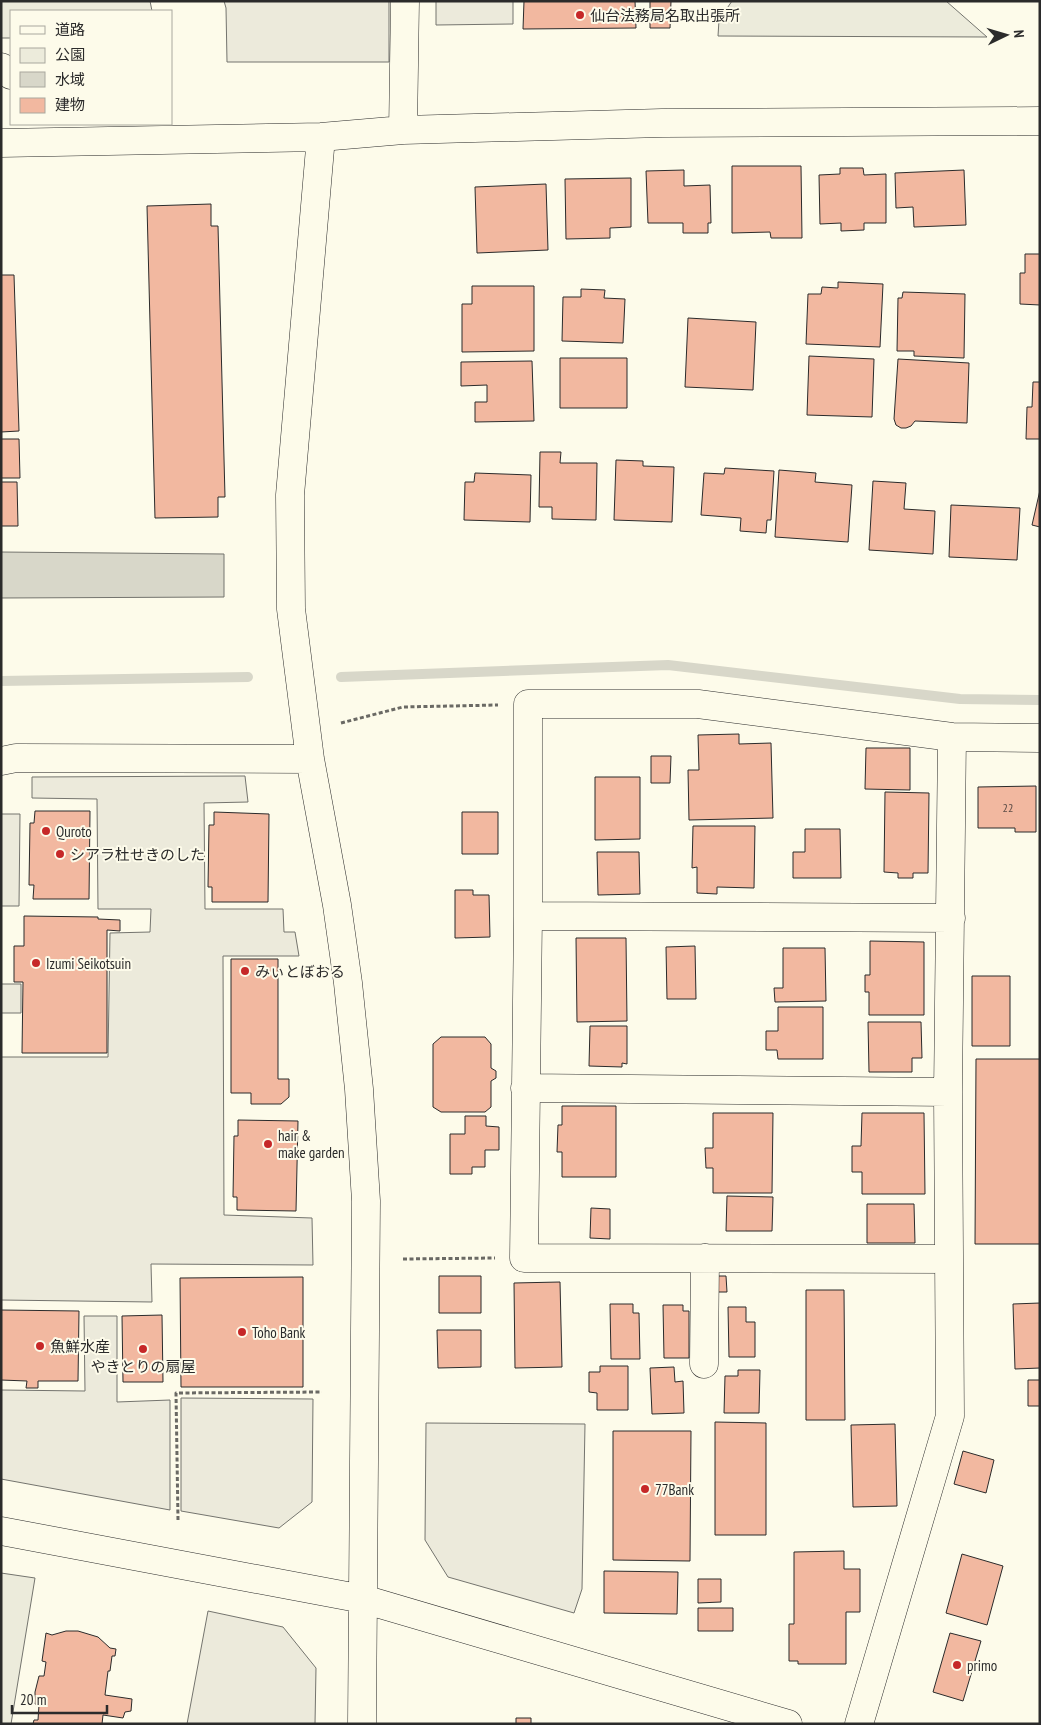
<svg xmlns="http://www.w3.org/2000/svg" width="1041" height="1725" viewBox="0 0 1041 1725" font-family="'PT Sans Narrow','Noto Sans JP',sans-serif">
  <rect width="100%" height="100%" fill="#fdfbea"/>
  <path fill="#ecebdb" stroke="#74746e" d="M732 1H946L987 37 718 36 719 20Z
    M1 1573 35 1578 11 1724H1Z"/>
  <path fill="#eceadb" stroke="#74746e" d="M1 1H150L152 11H11V38H1Z
    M224 1H389V62H227L226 8Z
    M436 1H513V24L436 25Z
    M245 776 248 802 204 803 205 909H283L284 932H295L299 956H223L224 1215 312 1218 313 1265 151 1264 152 1302 1 1300V1057H108L110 933 150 932 151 909H98L97 799 32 798V777Z
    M1 814H20L19 906H1Z
    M1 984H21V1013H1Z
    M84 1316H117V1402L170 1400V1510L1 1479V1390L85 1391Z
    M181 1398 313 1399 312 1502 279 1528 181 1511Z
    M426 1423 585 1424 582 1589 574 1613 448 1577 425 1540Z
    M208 1611 283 1627 316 1668 315 1724H187Z"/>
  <path fill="#d8d7c9" stroke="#74746e" d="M1 552 224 554V597L1 598Z"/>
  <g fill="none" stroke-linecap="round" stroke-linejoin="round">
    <path stroke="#d8d7c9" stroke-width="10" d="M341 677 668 665 960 699 1040 700
      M1 681 248 677"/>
  </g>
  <path fill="#f2b8a0" stroke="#2b2b2b" d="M524 1H635L636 28 523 29Z
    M650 1H671L670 28H650Z
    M732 166H801L802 238H771L770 232 732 233Z
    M840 168H863L864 175 886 174V223H864V230L841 231V223L820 224 819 175 840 174Z
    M684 170V186L710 185 711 223H708V233H683V223H648L646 171Z
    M964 170 966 225 914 227 913 207 896 208 895 173Z
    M631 178V227L610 228V238L566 239 565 179Z
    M546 184 548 250 477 253 475 187Z
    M211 204V226H218L225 497H218V517L155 518 147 206Z
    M1025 254H1040V305L1020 304V273H1025Z
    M1 275H14L19 431 1 432Z
    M838 282 883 284 880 347 806 344 808 294H821L822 287 838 288Z
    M472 286H534V351L462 352V304H472Z
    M581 289 605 290 604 298 625 299 623 343 562 341 563 297H581Z
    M903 292 965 294 964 358 914 356V351H897L898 298H902Z
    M688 318 756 322 753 390 685 387Z
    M809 356 874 359 872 417 807 415Z
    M560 358H627V408H560Z
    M898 359 969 363 967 423 915 421 911 426 906 428H901L896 425 894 419Z
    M532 361 534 421 475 422V402H487V385L461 386V362Z
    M1033 382H1040V439H1026L1027 407H1032Z
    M1 439H19L20 478H1Z
    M540 452H561L560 463H597L596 520 552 519V507H539Z
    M616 460 643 461V466L674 467 672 522 614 520Z
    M725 468 774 471 771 520H767L766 533 740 531 741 518 701 515 704 473 724 474Z
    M779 470 816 473 815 482 852 485 848 542 775 537Z
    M475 473 531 475 530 522 464 520 465 482H474Z
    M873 481 906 483 904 509 935 511 933 554 869 550Z
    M1 482H17L18 526H1Z
    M1040 490V527L1032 525Z
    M951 505 1020 508 1017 560 949 557Z
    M739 734V744L771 743 773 818 689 820 688 770H699L698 735Z
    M866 748H910V790L865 789Z
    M651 756H671L670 783H651Z
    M595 777H640V839L595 840Z
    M1036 786V832H1015V828H978V787Z
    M885 792 929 793 928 873H913V878H898V873L884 872Z
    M35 811H90L89 899H33L34 885H29L30 823H34Z
    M214 812 269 814 268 902H212V887H208L209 825H214Z
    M462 812H498V854H462Z
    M693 826H755L754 888 717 887V894L697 893V867L692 868Z
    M805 829H840L841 878H793V852H805Z
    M597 852H639L640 894 598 895Z
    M455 890H473V895H489L490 937 455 938Z
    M24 916 98 917V919L120 920V931L107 930V1053H22L23 982H14V946H24Z
    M576 938H626L627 1021 577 1022Z
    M870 941 924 942V1015H869V992H865V975H870Z
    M695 946 696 999H667L666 947Z
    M783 948H825L826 1001 775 1002 774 988H783Z
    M231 959H278V1079H289V1097L281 1104H251V1093H231Z
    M972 976H1010V1046H972Z
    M778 1007H823V1059H778L777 1050H766V1031H778Z
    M868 1022H921L922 1058H912V1072H869Z
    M590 1026H627V1064L622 1063V1067L589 1066Z
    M441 1037H485L491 1044V1068L496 1071V1078L491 1081V1107L485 1112H441L433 1107V1044Z
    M976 1059H1040V1244H975Z
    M562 1106H616V1177H562V1152H557L558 1125H562Z
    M713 1113H773L772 1193H713V1168H706L705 1148H713Z
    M862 1113H924L925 1194H862V1172H852V1146H861Z
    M465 1116H486V1126L499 1127V1150H485V1167H472V1174H450V1134H465Z
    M238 1120 298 1121 296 1211 237 1210V1197H233L234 1136H238Z
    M727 1196 773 1197 772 1231H726Z
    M867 1204H914L915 1243H867Z
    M591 1208 610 1209V1239L590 1238Z
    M439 1276H481V1313H439Z
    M716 1276H726L727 1292H716Z
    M303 1277V1387H181L180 1278Z
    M560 1282 562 1367 515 1368 514 1283Z
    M806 1290H844L845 1420H806Z
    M1040 1303V1368L1015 1369 1013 1304Z
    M610 1304H633V1313H639L640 1359H611Z
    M663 1305H683V1311H689V1358H664Z
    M728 1307H746V1322H755V1357H729Z
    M1 1310 79 1311 78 1381H38V1388H26L27 1381 1 1380Z
    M162 1315 163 1382H123L122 1316Z
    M437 1330H481V1367L438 1368Z
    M600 1366H628V1410H597V1393L589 1392V1372H600Z
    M674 1367 675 1382 683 1381 684 1413 652 1414 650 1368Z
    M738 1370H760L759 1413H724L725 1376H738Z
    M1028 1380H1040V1406H1028Z
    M715 1422 766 1423V1535H715Z
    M895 1424 897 1506 853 1507 851 1425Z
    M613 1431H691L690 1561 613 1560Z
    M963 1451 994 1460 986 1493 954 1484Z
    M844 1551V1569H860V1612H846V1664H798V1661H789V1624H794V1552Z
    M962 1554 1003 1566 987 1625 946 1613Z
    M604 1571 678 1572 677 1614 604 1613Z
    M698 1579H721V1602L698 1603Z
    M698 1608H733V1631H698Z
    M66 1631H78L98 1637 110 1648 116 1649 115 1656H112L110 1671H108L105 1695 132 1699 131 1711 125 1712 123 1718 103 1715 102 1724H33L34 1720H38L39 1705 35 1704V1692L39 1676H44L46 1662 42 1661 46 1633 52 1635Z
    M950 1633 981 1641 963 1701 933 1692Z
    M516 1718H531V1724H516Z"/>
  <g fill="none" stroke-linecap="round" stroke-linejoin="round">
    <defs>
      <path id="minor" d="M1 67 7 70 11 75
        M403 130 405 1
        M321 137 290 495 291 609 310 759 337 905 348 983 359 1089 366 1201 362 1724
        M1 143 321 137 403 130 662 123 1040 121
        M1 761 16 758 310 759
        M528 916 951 918
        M525 1088 948 1092
        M949 1259 524 1258 528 916V704H698L952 737 1040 738
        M704 1364 705 1258
        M1 1531 363 1599 788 1724
        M859 1724 950 1416 948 1092 952 737"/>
    </defs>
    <use href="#minor" stroke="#2b2b2b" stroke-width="29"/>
    <path stroke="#6a6964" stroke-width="3" stroke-dasharray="4 2.5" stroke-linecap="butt" d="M341 723 403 707 498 705
      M403 1259 495 1258
      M178 1520 176 1393 322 1392"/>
    <use href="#minor" stroke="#fdfbea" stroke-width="28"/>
  </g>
  <g fill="#c62828" stroke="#fdfbea" stroke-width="2">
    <circle cx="580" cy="15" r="5"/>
    <circle cx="46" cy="831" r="5"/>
    <circle cx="60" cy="854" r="5"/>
    <circle cx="36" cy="963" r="5"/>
    <circle cx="245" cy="971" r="5"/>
    <circle cx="268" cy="1144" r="5"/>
    <circle cx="242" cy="1332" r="5"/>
    <circle cx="40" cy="1346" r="5"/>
    <circle cx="143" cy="1349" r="5"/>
    <circle cx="645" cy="1489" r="5"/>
    <circle cx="957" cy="1665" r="5"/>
  </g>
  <g text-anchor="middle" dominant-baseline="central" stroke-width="4" stroke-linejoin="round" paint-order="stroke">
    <g font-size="12" fill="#5d4e48">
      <text x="1008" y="807">22</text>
    </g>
    <g font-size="15" fill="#2b2b2b" stroke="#fdfbea" text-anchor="start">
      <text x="590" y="15">仙台法務局名取出張所</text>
      <text x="56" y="831">Quroto</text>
      <text x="70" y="854">シアラ杜せきのした</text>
      <text x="46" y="963">Izumi Seikotsuin</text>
      <text x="255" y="971">みぃとぼおる</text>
      <text x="278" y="1135">hair &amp;<tspan x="278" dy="17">make garden</tspan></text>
      <text x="252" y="1332">Toho Bank</text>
      <text x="50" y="1346">魚鮮水産</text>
      <text x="143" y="1366" text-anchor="middle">やきとりの扇屋</text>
      <text x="655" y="1489">77Bank</text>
      <text x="967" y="1665">primo</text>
    </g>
  </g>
  <rect width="1041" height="1725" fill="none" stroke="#2b2b2b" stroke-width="5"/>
  <rect x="10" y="10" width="162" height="115" fill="#fdfbea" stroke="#a9a89e"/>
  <rect x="20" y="26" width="25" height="8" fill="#fdfbea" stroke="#a9a89e"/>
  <text x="55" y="35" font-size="15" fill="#2b2b2b">道路</text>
  <rect x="20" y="48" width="25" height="15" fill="#ecebdb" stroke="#a9a89e"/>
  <text x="55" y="60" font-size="15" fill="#2b2b2b">公園</text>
  <rect x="20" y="72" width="25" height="15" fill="#d8d7c9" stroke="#a9a89e"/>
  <text x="55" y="85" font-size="15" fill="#2b2b2b">水域</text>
  <rect x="20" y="98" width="25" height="15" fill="#f2b8a0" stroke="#a9a89e"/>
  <text x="55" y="110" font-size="15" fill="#2b2b2b">建物</text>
  <g transform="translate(1006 35) rotate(85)" stroke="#fdfbea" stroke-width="4" paint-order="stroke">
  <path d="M0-4L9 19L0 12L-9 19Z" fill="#2b2b2b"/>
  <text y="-8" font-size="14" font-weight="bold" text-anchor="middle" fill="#2b2b2b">N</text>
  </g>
  <path d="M12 1705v8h95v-8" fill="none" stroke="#2b2b2b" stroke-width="2.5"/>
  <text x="20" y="1705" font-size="15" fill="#2b2b2b" stroke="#fdfbea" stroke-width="4" paint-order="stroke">20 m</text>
</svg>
